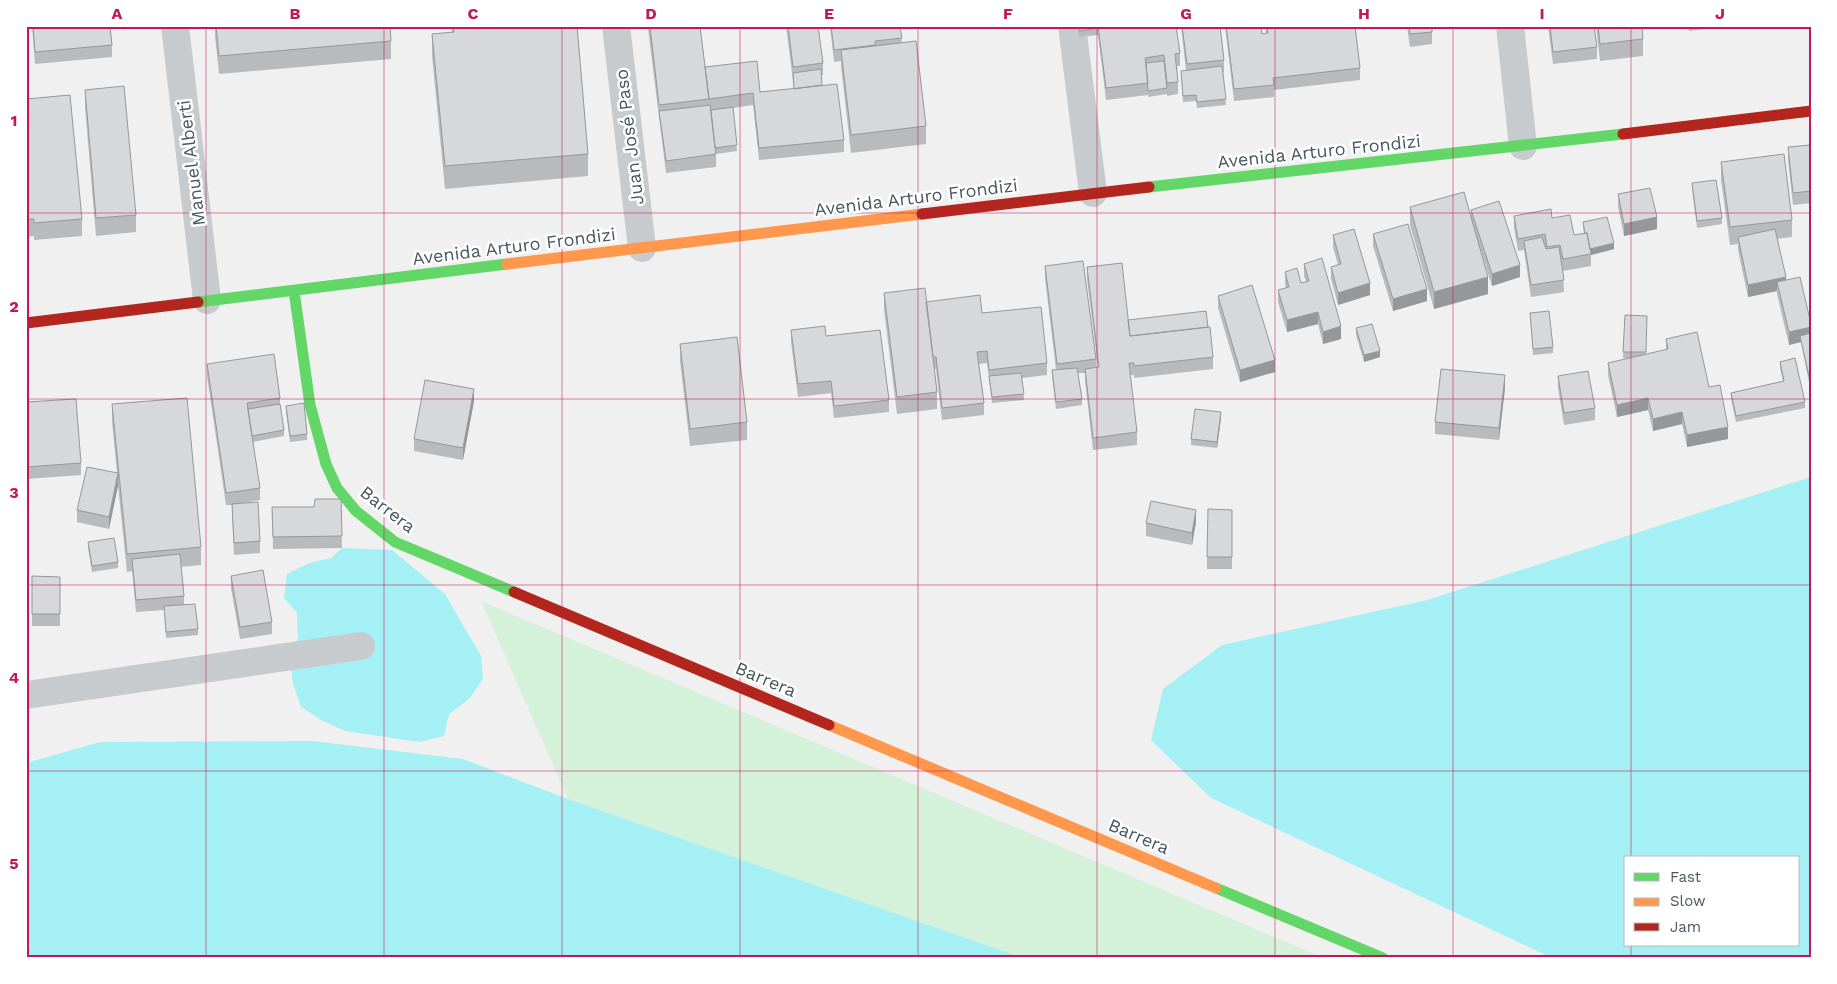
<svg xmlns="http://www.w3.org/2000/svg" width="1837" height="984" viewBox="0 0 1837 984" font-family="'Work Sans',sans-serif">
  <rect width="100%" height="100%" fill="#f1f0f0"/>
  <path fill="#d3f2d9" d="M481 601 1324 958H1023L568 799Z"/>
  <path fill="#a4f0f4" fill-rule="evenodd" d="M1811 477V958H1552L1211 798 1151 740 1163 689 1222 645 1427 600ZM1626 858H1798V945H1626Z
    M342 548 392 550 445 594 481 656 483 679 469 699 449 714 444 736 419 742 345 731 323 721 301 707 293 684 290 660 298 638 297 613 284 598 287 574 309 563 331 558Z
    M313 741 463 759 568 799 1023 958H26V763L100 742Z"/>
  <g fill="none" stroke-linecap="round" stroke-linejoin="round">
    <path stroke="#c7cbce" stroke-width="28" d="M175 26 207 300
      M616 26 642 248
      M1072 26 1093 193
      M1510 26 1523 146
      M26 695 361 646"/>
    <path stroke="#63d668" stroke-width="11" d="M1149 187 1623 134
      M294 291 310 405 326 464 337 488 356 511 395 542 514 592
      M198 302 507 264
      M1216 888 1383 958"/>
    <path stroke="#ff974d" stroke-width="11" d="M507 264 922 214
      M829 725 1216 888"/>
    <path stroke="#b3261e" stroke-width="11" d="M1623 134 1811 111
      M922 214 1149 187
      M26 323 198 302
      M514 592 829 725"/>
  </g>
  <path fill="#b9babb" d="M32 26H110L112 45V57L35 64Z
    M215 26H390L391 41V59L219 74 215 36Z
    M451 26H577L588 154V176L445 189 432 56V34L452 32Z
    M647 26H700L705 67 760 92 794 89 786 26H818L823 63V75H821L822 85 844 140V152L759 160 753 105 733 108 737 151 716 154V167L666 173 648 29Z
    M830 26H900L902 42 926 126V144L851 153 841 67V61L834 62Z
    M1078 26H1176L1180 53V66H1177L1178 82V94L1167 96V94L1148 97V92V95L1106 100 1098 35 1079 37Z
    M1181 26H1220L1224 60V72H1223L1226 105 1197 108 1196 101 1183 102 1181 71H1186Z
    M1225 26H1261L1262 34H1266L1265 26H1355L1360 68V80L1274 90V97L1234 101Z
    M1407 26H1432V44L1410 47Z
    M1548 26H1594L1597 47V59L1553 64Z
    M1596 26H1642L1643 39V56L1600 61Z
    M1688 26H1729L1689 31Z
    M1731 26H1756L1731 29Z
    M85 90 136 215V232L96 236 85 107Z
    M26 99 82 219V236L34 240V236L26 237Z
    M1811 145V203L1793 205 1788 160V147Z
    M1721 162 1792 220V237L1777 239 1786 280 1811 324V382H1809L1801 342 1789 345 1777 294V291L1748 297 1738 250V244L1730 245 1721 180Z
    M1692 183 1722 218V224L1697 228 1692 189Z
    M1618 194 1657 229 1624 236 1618 207Z
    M1410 207 1471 219V210L1520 277 1492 286 1480 248 1488 294 1434 309 1410 225Z
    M1514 216 1552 218 1574 235 1584 233 1583 228V222L1614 249 1591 255V266L1563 271 1564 292 1531 297 1524 250 1518 251 1514 228Z
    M1373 234 1427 301 1393 311 1373 246Z
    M1333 235 1370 295 1338 305 1331 279V267L1338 265 1333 247Z
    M1304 264 1341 339 1323 344 1318 324 1287 332 1278 302V290L1286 288 1285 284V272L1301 283 1306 282 1304 276Z
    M1045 266 1096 359V368L1098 367 1087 279V267L1128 320 1213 357V369L1134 378V375H1130L1137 432V445L1093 450 1085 381V373H1078L1082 399V405L1056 409 1052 376V370H1056L1045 278Z
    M884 293 982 313 1047 363V375L1022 378 1024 400 992 403 987 363 979 364 984 403V415L942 420 936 369H934L937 392V409L897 414 884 310Z
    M1218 296 1275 372 1240 382 1218 308Z
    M1530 313 1553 347V353L1533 355Z
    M1625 315 1647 316 1646 354 1666 350V339L1709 387 1728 439 1687 447 1682 424 1653 431 1648 410 1617 417 1608 375V363L1630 358H1623Z
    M1356 328 1380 357 1364 362 1356 335Z
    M791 330 826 336 889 400V412L834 418 831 393 798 397 791 342Z
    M680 344 747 422V440L690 446 680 361Z
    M1780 362 1805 402V408L1736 422 1731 399V393L1783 381 1780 368Z
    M207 364 280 398V404L284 430V436L253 442 260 488V500L243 503 260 541V553L234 555 232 516V505H226L207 376Z
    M1558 376 1595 408V420L1564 425 1558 388Z
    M1505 388 1499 440 1435 434V422Z
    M474 401 463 460 414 451V439Z
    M26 402 81 463V475L26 479Z
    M112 404 201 547V565L181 567 184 596V605L198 629V635L166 638 164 610 136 612 132 571 127 572 118 486 109 529 77 522V510L117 473 112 422Z
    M286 406 307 434V440L290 442 286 412Z
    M1221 418 1217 448 1191 445V439Z
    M341 499 342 548 273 549 272 507H314Z
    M1232 510V569H1207V557Z
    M1196 522 1192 545 1146 536V523Z
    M88 542 118 562V568L92 572 88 548Z
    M32 576 60 577V626H32Z
    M231 576 272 622V634L240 639 231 588Z"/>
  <path fill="#969798" d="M1657 217V229L1624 236V224Z
    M1614 243V249L1591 255 1589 249Z
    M1520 265V277L1492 286V274Z
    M1488 277V294L1434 309V292Z
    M1786 277V289L1777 282V291L1748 297V285Z
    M1370 283V295L1338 305V293Z
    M1427 289V301L1393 311V299Z
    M1318 312V324L1287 332V320Z
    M1341 326V339L1323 344V332Z
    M1811 327V339L1800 336 1801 342 1789 345V332Z
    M1380 351V357L1364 362V355Z
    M1275 360V372L1240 382V370Z
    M1505 375V388L1499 440V428Z
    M1809 376H1811V382H1809Z
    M474 389V401L463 460V448Z
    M1648 398V410L1617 417V405Z
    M1221 412V418L1217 448V442Z
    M1682 412V424L1653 431V419Z
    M1728 427V439L1687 447V435Z
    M118 473V486L109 529V517Z
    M1196 510V522L1192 545V533Z"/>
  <path fill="#d7d8d9" stroke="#969798" d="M33 26H110L112 45 35 52Z
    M216 26H390L391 41 219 56Z
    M453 26H577L588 154 445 166 432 34 454 32Z
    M650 26H700L709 99 659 105Z
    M788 26H818L823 63 793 67Z
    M831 26H900L902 38 875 41V45L834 50Z
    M1079 26H1098V28L1079 31Z
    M1098 26H1176L1180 53 1175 54 1178 82 1167 83 1164 55 1145 58 1148 83 1106 88Z
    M1182 26H1220L1224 60 1187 64Z
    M1226 26H1261L1262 34 1268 33 1267 26H1355L1360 68 1273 78 1274 85 1234 89Z
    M1409 26H1432V32L1410 34Z
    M1550 26H1594L1597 47 1553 52Z
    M1598 26H1642L1643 39 1600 44Z
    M916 41 926 126 851 135 841 50Z
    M757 61 760 92 837 84 844 140 759 148 753 93 709 99 705 67Z
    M1164 61 1167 88 1148 91 1146 63Z
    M1222 66 1226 99 1197 102 1196 95 1183 96 1181 71Z
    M821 69 822 85 794 89 793 73Z
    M124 86 136 215 96 218 85 90Z
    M70 95 82 219 34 223V219H26V99Z
    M710 105 716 154 666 161 659 111Z
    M733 107 737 145 715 148 711 110Z
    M1811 145V191L1793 193 1788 147Z
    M1784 154 1792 220 1730 227 1721 162Z
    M1716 180 1722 218 1697 221 1692 183Z
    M1650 188 1657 217 1624 224 1618 194Z
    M1464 192 1488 277 1434 292 1410 207Z
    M1499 201 1520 265 1492 274 1471 210Z
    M1551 209 1552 218 1570 215 1574 235 1587 233 1591 254 1563 259 1560 245 1547 247 1545 234 1518 239 1514 216Z
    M1607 217 1614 243 1590 249 1587 233H1585L1583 222Z
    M1408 224 1427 289 1393 299 1373 234Z
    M1354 229 1370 283 1338 293 1331 267 1341 264 1333 235Z
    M1775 229 1786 277 1748 285 1738 237Z
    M1542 237 1546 249 1559 247 1564 280 1531 285 1524 241Z
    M1322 258 1341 326 1323 332 1318 312 1287 320 1278 290 1289 287 1285 272 1297 268 1301 283 1309 281 1304 264Z
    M1083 261 1096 359 1057 364 1045 266Z
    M1122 263 1130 336 1210 327 1213 357 1134 366V363H1129L1137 432 1093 438 1085 369 1099 367 1087 267Z
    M1800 277 1811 324V327L1789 332 1777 282Z
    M1252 285 1275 360 1240 370 1218 296Z
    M925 288 937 392 897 397 884 293Z
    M980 295 982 313 1041 307 1047 363 989 370 987 351 977 352 984 403 942 408 936 357H933L926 302Z
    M1206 311 1208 327 1130 336 1128 320Z
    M1549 311 1553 347 1533 349 1530 313Z
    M1625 315 1647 316 1646 352H1623Z
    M1372 324 1380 351 1364 355 1356 328Z
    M825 326 826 336 880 330 889 400 834 406 831 381 798 384 791 330Z
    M1697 332 1709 387 1720 385 1728 427 1687 435 1682 412 1653 419 1648 398 1617 405 1608 363 1668 349 1666 339Z
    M1811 333V376H1809L1800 336Z
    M737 337 747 422 690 429 680 344Z
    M274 354 280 398 247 403 260 488 226 493 207 364Z
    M1795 358 1805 402 1736 416 1731 393 1784 381 1780 362Z
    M1077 368 1082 399 1056 402 1052 370Z
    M1441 369 1505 375 1499 428 1435 422Z
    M1588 371 1595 408 1564 413 1558 376Z
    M1021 373 1024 394 992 397 989 376Z
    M425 380 474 389 463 448 414 439Z
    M187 398 201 547 127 554 112 404Z
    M76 399 81 463 26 467V402Z
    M304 403 307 434 290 436 286 406Z
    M280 404 284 430 252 436 248 409Z
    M1195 409 1221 412 1217 442 1191 439Z
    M87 467 118 473 109 517 77 510Z
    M315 499H341L342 536 273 537 272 507H314Z
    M1151 501 1196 510 1192 533 1146 523Z
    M258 502 260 541 234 543 232 504Z
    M1208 509 1232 510V557H1207Z
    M114 538 118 562 92 566 88 542Z
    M180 554 184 596 136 600 132 559Z
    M263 570 272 622 240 627 231 576Z
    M32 576 60 577V614H32Z
    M195 604 198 629 166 632 164 606Z"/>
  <path fill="none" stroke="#c2185b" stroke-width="1" stroke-opacity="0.55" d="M206 26V958M384 26V958M562 26V958M740 26V958M918 26V958M1097 26V958M1275 26V958M1453 26V958M1631 26V858M26 213H1811M26 399H1811M26 585H1811M26 771H1811M1631 945V958"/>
  <g text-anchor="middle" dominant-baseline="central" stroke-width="5" stroke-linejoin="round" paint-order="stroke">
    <g font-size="18" fill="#46575f" stroke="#fff">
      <text transform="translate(629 137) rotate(-97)">Juan José Paso</text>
      <text transform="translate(1319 151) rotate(-6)">Avenida Arturo Frondizi</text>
      <text transform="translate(191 163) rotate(-97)">Manuel Alberti</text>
      <text transform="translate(916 197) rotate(-7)">Avenida Arturo Frondizi</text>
      <text transform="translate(514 246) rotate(-7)">Avenida Arturo Frondizi</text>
      <text transform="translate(388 509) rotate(38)">Barrera</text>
      <text transform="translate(766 679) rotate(23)">Barrera</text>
      <text transform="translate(1139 836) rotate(23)">Barrera</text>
    </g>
  </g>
  <rect width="1837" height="984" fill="none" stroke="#ffffff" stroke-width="55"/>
  <rect x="1624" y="856" width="175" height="90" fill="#ffffff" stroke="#b5bcbf"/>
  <rect x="1634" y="873" width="25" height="8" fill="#63d668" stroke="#b5bcbf"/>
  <text x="1670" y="882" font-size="15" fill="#46575f">Fast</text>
  <rect x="1634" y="898" width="25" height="8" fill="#ff974d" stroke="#b5bcbf"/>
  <text x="1670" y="906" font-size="15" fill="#46575f">Slow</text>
  <rect x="1634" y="923" width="25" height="8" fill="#b3261e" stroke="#b5bcbf"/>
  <text x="1670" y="932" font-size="15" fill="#46575f">Jam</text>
  <rect x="28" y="28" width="1782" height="928" fill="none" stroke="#c2185b" stroke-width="2"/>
  <g font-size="16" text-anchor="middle" font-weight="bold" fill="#c2185b">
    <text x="117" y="19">A</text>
    <text x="295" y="19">B</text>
    <text x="473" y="19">C</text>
    <text x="651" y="19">D</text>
    <text x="829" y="19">E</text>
    <text x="1008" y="19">F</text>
    <text x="1186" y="19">G</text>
    <text x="1364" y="19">H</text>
    <text x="1542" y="19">I</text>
    <text x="1720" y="19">J</text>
    <text x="14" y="126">1</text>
    <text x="14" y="312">2</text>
    <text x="14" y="498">3</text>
    <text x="14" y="683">4</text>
    <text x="14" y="869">5</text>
  </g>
</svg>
